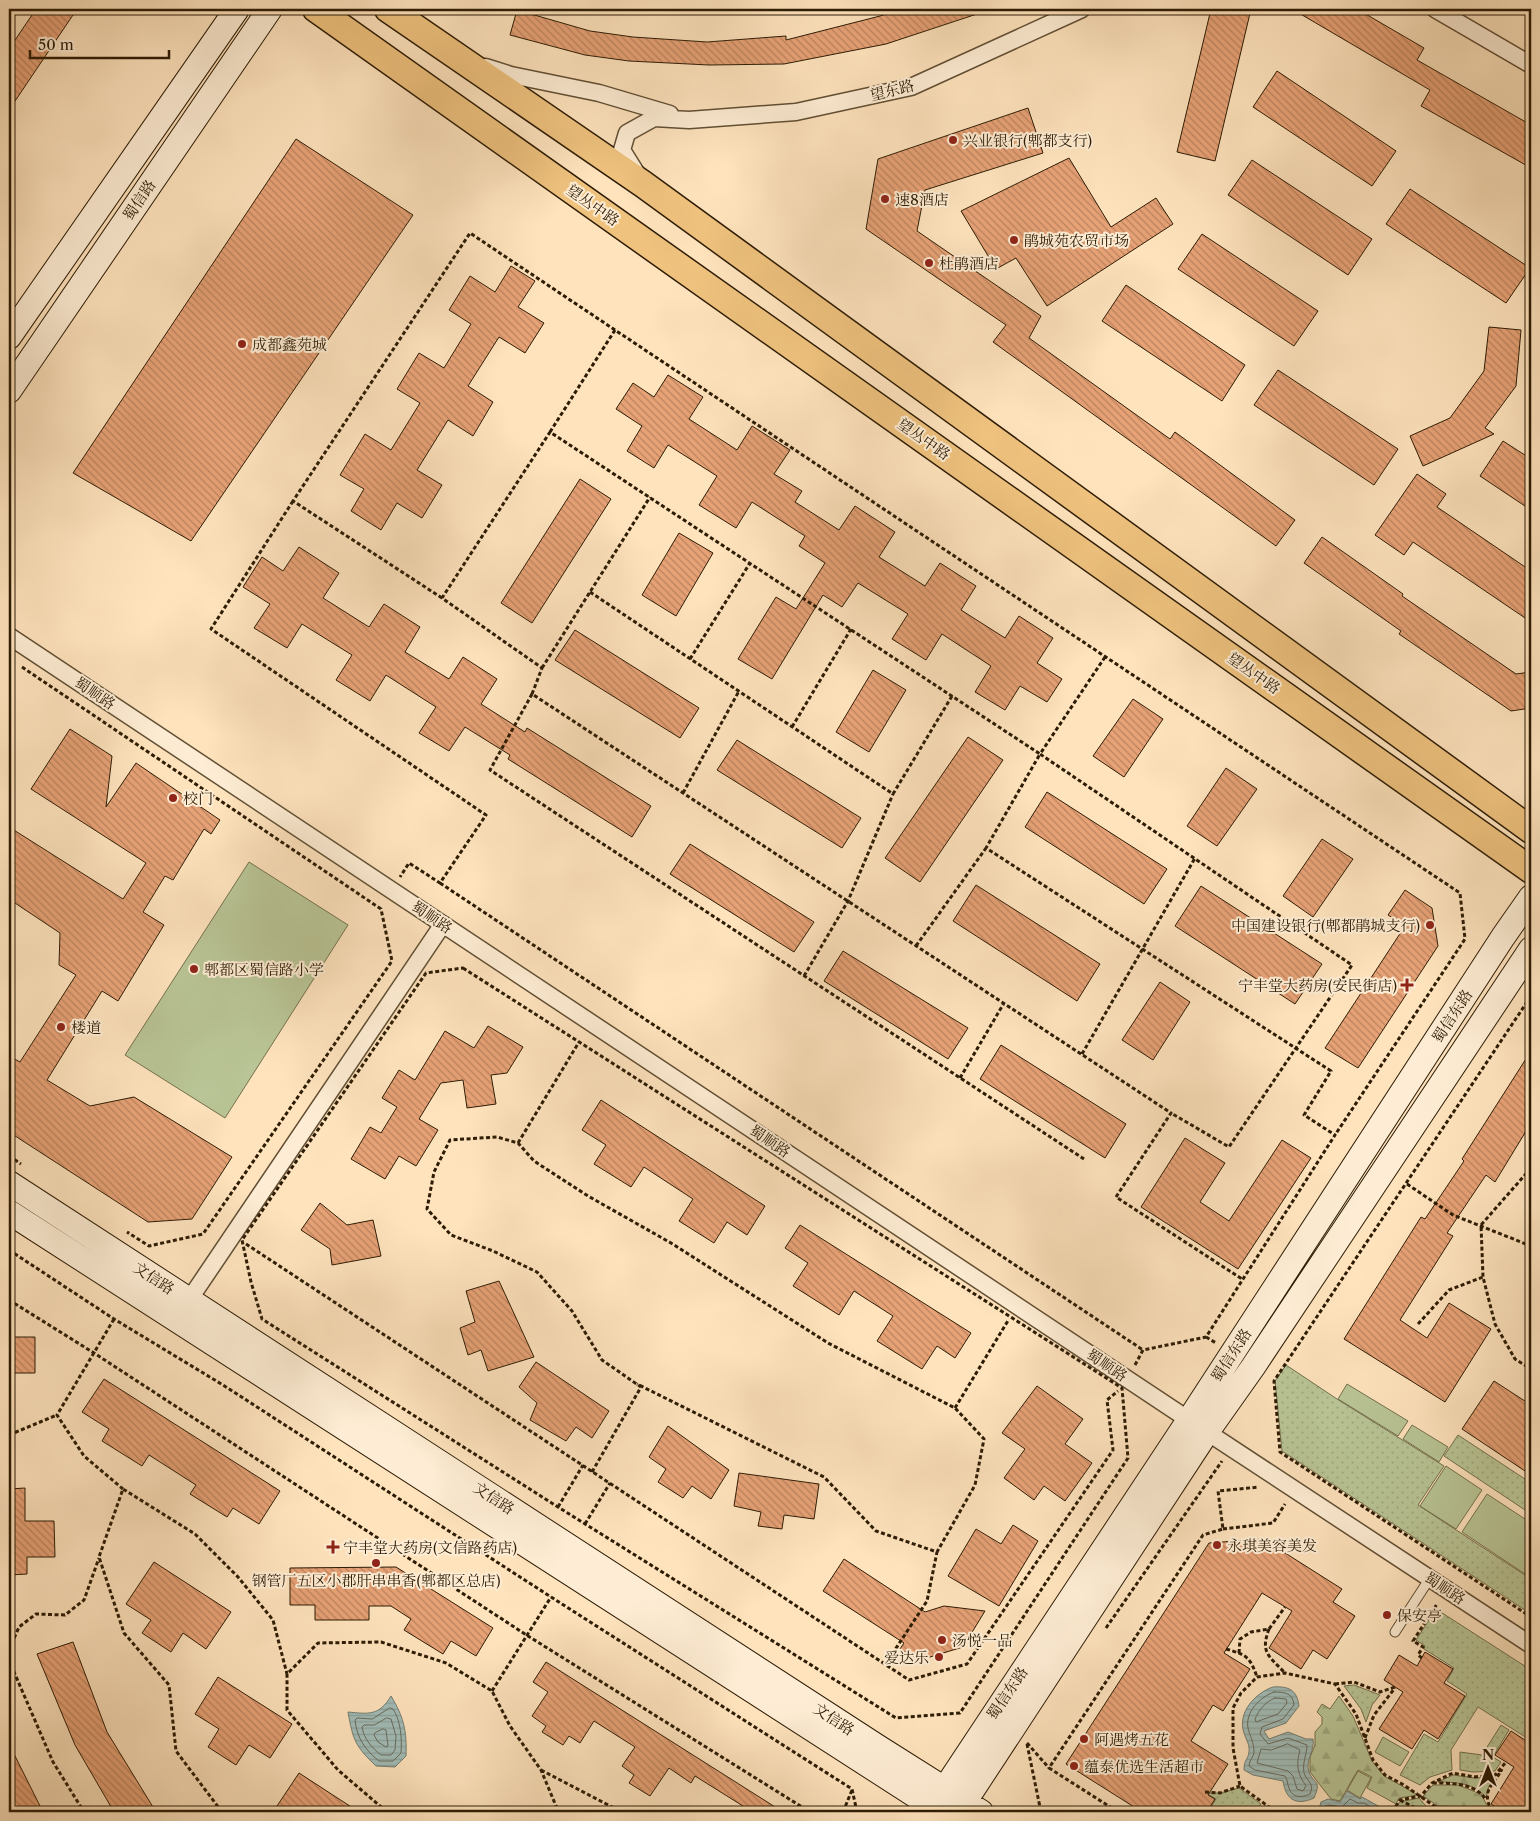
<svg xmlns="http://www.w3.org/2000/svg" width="1540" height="1821" viewBox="0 0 1540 1821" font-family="'Libre Caslon Text','Noto Serif SC',serif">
  <defs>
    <pattern id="grass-dots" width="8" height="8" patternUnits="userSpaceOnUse" patternTransform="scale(1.25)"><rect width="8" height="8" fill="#b9c596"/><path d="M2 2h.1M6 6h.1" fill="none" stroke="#9fa980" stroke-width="1.8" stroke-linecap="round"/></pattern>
    <pattern id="forest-firs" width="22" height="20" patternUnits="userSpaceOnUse" patternTransform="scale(1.25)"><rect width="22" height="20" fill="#b9c596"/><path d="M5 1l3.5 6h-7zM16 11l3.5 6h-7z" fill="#9fa980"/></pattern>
    <pattern id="water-rules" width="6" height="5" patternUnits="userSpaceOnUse" patternTransform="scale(1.25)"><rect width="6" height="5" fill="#a2bdb8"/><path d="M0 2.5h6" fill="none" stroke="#8ca29d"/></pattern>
    <pattern id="building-back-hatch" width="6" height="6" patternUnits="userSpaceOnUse" patternTransform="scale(1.25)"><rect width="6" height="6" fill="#e7a276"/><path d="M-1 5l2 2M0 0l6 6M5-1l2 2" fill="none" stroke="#bc835f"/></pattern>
  </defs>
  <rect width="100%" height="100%" fill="#fee3bd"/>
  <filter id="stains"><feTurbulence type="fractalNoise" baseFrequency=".004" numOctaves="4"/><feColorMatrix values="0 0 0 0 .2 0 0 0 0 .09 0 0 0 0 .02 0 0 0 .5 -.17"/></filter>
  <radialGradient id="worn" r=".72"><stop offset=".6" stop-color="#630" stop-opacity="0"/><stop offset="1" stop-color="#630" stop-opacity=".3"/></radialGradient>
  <path fill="url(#grass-dots)" stroke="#73704e" d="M1286 1365 1337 1399 1444 1466 1418 1505 1531 1579V1614L1282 1451 1275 1381Z
    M1458 1435 1531 1483V1514L1444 1456Z
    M1436 1609 1531 1670V1733L1527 1738 1478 1707 1451 1750 1452 1770 1430 1777 1420 1785 1400 1775 1424 1734 1438 1742 1467 1694 1447 1681 1454 1668 1424 1649 1425 1646 1416 1640Z
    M1354 1685 1380 1695 1372 1705 1366 1722 1361 1709 1344 1686Z
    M1501 1725 1509 1730 1493 1757 1501 1762 1495 1771 1473 1772 1460 1770V1752L1482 1755Z
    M1239 1788 1261 1804 1255 1812H1208L1216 1799 1206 1793H1220Z
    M1419 1798 1426 1806 1427 1812H1393L1400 1802Z"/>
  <path fill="url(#forest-firs)" stroke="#73704e" d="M1339 1696 1353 1716 1372 1761 1384 1776 1418 1795 1399 1798 1396 1804 1367 1788 1372 1777 1358 1770 1340 1801 1331 1799 1310 1772V1757L1315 1745V1732L1322 1724V1717L1317 1712 1322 1704 1330 1709Z
    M1453 1775 1475 1778 1493 1777 1494 1781 1489 1786 1486 1798C1476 1783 1454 1782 1438 1782Z
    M1433 1785H1458L1481 1794 1490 1811 1474 1807 1438 1806 1423 1796Z"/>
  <path fill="#b9c596" stroke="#73704e" d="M249 862 348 925 225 1118 125 1055Z
    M1347 1384 1408 1421 1398 1436 1338 1399Z
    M1412 1425 1448 1447 1439 1462 1403 1439Z
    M1446 1466 1482 1490 1456 1529 1420 1506Z
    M1487 1494 1531 1523V1578L1462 1532Z
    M1383 1737 1409 1752 1400 1766 1375 1752Z
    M1358 1771 1371 1778 1360 1798 1347 1790Z"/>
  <path fill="url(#water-rules)" stroke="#737d70" d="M1273 1687C1289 1686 1297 1690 1299 1706L1286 1723 1264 1731 1269 1739 1288 1732 1306 1739H1313C1315 1750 1305 1761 1309 1772 1314 1785 1322 1779 1314 1798 1296 1806 1286 1800 1283 1781L1253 1775 1244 1770C1244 1759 1248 1760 1249 1752 1250 1744 1246 1740 1244 1733 1237 1713 1255 1693 1273 1687Z
    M391 1696C404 1717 407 1732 406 1756L395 1767 376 1766C355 1746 353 1740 348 1712 369 1714 379 1716 391 1696Z
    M1347 1791 1360 1799 1362 1797 1389 1812H1318L1321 1802 1328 1799 1340 1802Z"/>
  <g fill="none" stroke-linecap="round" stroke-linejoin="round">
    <path stroke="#686c5e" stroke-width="1" d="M1274 1692C1285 1692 1293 1693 1294 1705L1283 1719 1262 1727 1260 1734 1268 1744 1288 1738 1307 1745C1307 1754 1302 1763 1304 1773 1307 1782 1315 1783 1310 1794 1302 1798 1292 1798 1289 1788 1287 1783 1288 1781 1285 1776L1255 1770 1249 1766C1249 1760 1254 1757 1254 1752 1254 1742 1250 1737 1248 1728 1245 1712 1260 1697 1274 1692Z
      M1275 1698 1286 1699 1287 1703 1278 1714 1256 1722 1255 1719C1259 1710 1265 1702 1275 1698Z
      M390 1708 393 1709C401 1721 402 1739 401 1753L393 1761H379C365 1750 357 1738 355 1720L357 1718 372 1719Z
      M387 1718 391 1719 396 1736 395 1750 391 1755H381C372 1748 364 1739 362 1727L364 1725H374Z
      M383 1729 386 1730 388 1746 386 1747 378 1742 374 1735 375 1733Z
      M1288 1744 1300 1750C1296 1765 1297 1773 1306 1786L1303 1791 1297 1789 1293 1776 1288 1771 1257 1763 1261 1749 1271 1750Z
      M1323 1812 1325 1806 1329 1805 1342 1807 1350 1799 1358 1803H1364L1379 1812"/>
  </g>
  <path fill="url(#building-back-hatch)" stroke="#2d1c05" d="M36 9H77L9 110V49Z
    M902 9H982L983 12 886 44 784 64 709 65 629 61 585 55 510 35 517 10 590 31 633 37 707 42 786 36V40L880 16Z
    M1211 9H1251L1215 161 1177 152Z
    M1292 9H1357L1424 48 1417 60 1531 125V168L1421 106 1430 90Z
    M1277 71 1396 151 1372 186 1253 107Z
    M1028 108 1043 153 925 190 917 231 1041 316 1029 338 1170 439 1175 432 1295 520 1276 546 993 342 1006 325 866 229 878 159Z
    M296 139 413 215 191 541 73 473Z
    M1069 158 1111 227 1156 198 1173 224 1047 306 1016 258 996 269 961 211Z
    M1252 160 1372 239 1348 275 1228 195Z
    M1410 189 1530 268 1506 303 1386 224Z
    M1202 234 1318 311 1294 346 1178 269Z
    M511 266 535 281 518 307 544 323 525 353 499 337 468 386 493 402 473 436 448 420 417 470 442 485 422 518 397 503 381 530 351 511 364 489 340 475 365 434 391 450 420 403 397 389 419 353 444 368 471 324 449 310 470 276 495 292Z
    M1126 285 1245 365 1222 401 1102 321Z
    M1489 327 1521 330 1516 386 1485 428 1494 434 1423 466 1410 436 1450 418 1484 371Z
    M1278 370 1398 449 1374 485 1254 405Z
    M668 375 703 397 689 419 737 450 752 426 790 450 774 474 802 491 795 502 839 530 855 506 895 532 879 557 925 586 940 563 976 586 961 610 1005 638 1019 616 1053 638 1037 663 1062 679 1047 702 1020 686 1005 710 975 692 991 666 942 634 926 660 892 639 908 614 858 583 842 607 823 595 772 679 738 659 776 597 796 609 825 563 799 546 805 536 752 502 736 528 699 505 717 476 668 445 654 468 627 451 642 426 616 409 633 383 654 397Z
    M1503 441 1531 459V510L1480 476Z
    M1417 474 1446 494 1437 507 1531 571V622L1413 542 1404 555 1375 535Z
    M580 479 611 499 532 623 501 603Z
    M679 533 713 553 676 616 642 595Z
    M1322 537 1403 594 1402 596 1516 674 1531 672V708L1511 711 1399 634 1401 631 1304 563Z
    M299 547 339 573 323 598 369 627 384 604 420 627 405 652 449 679 463 657 497 679 481 704 525 732 527 728 651 806 632 837 508 759 510 755 465 727 449 751 419 733 436 707 386 675 370 701 336 680 352 655 302 624 287 648 254 628 270 604 243 587 262 557 283 571Z
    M575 630 699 708 680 738 555 660Z
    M873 670 906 690 869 752 836 732Z
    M1133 699 1163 719 1124 777 1093 756Z
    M70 729 112 756 106 807 136 763 220 820 211 834 204 829 173 880 165 876 143 912 164 925 118 1001 102 991 47 1080 90 1106 134 1097 232 1157 192 1219 148 1222 9 1132V1056L20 1062 76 975 59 965 60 933 9 899V827L123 899 146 863 31 789Z
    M968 737 1003 760 920 882 885 858Z
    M737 740 861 818 842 848 717 770Z
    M1226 768 1257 789 1217 846 1187 826Z
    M1047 792 1167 869 1144 904 1025 827Z
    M1322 839 1353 859 1313 917 1283 896Z
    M690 844 814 922 794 952 670 874Z
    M976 885 1100 964 1077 1001 953 921Z
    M1201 886 1322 964 1295 1004 1175 926Z
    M1405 890 1432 908 1438 946 1358 1068 1325 1048 1405 926 1388 915Z
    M843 951 968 1028 948 1059 824 981Z
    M1160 982 1190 1002 1153 1060 1122 1040Z
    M488 1026 523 1047 507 1073 491 1075 496 1104 467 1108 463 1080 441 1083 419 1119 438 1130 416 1166 399 1156 385 1179 351 1159 370 1127 381 1133 397 1107 382 1098 399 1070 415 1080 445 1031 474 1048Z
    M1001 1045 1126 1124 1105 1158 980 1079Z
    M1531 1051V1123L1495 1182 1486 1175 1447 1233 1453 1236 1400 1320 1427 1338 1449 1303 1491 1329 1445 1402 1344 1339 1421 1217 1425 1219 1464 1161 1462 1159Z
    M601 1100 765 1206 747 1235 727 1222 714 1243 679 1221 693 1199 644 1167 631 1187 594 1164 606 1145 582 1130Z
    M1185 1138 1225 1163 1200 1202 1229 1221 1282 1140 1311 1158 1238 1269 1141 1207Z
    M320 1203 347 1225 373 1220 381 1256 332 1265 330 1249 301 1230Z
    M800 1225 971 1333 955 1358 937 1346 922 1369 877 1341 893 1316 854 1291 839 1315 793 1286 808 1263 785 1248Z
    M499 1281 534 1357 488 1371 481 1350 468 1355 460 1328 475 1322 466 1291Z
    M9 1337H35V1373H9Z
    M536 1362 609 1411 592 1438 576 1427 566 1441 530 1420 537 1403 519 1387Z
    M104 1379 280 1491 259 1524 233 1508 227 1517 190 1494 196 1485 149 1455 142 1466 102 1441 109 1429 82 1412Z
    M1494 1381 1531 1405V1475L1462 1429Z
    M1037 1386 1083 1419 1065 1444 1092 1463 1065 1501 1044 1486 1034 1500 1004 1478 1025 1449 1002 1433Z
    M668 1426 729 1470 711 1499 692 1486 683 1498 658 1482 666 1469 649 1457Z
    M739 1473 819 1484 814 1519 784 1515 782 1529 758 1526 761 1512 734 1506Z
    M25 1488V1521H54L55 1557H27V1574L9 1575V1489Z
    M1013 1525 1038 1541 999 1606 948 1576 976 1529 1001 1544Z
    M1263 1539 1342 1589 1333 1602 1355 1616 1327 1659 1313 1650 1301 1669 1269 1648 1292 1611 1262 1593 1224 1653 1250 1669 1223 1711 1213 1705 1191 1741 1228 1764 1208 1795 1215 1799 1207 1812H1142L1066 1764 1209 1543Z
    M844 1559 925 1612 944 1606 985 1611 963 1647 920 1660 900 1649 904 1643 823 1591Z
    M154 1562 231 1612 206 1649 183 1633 171 1652 142 1633 151 1620 126 1604Z
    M396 1567 493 1628 476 1656 451 1641 443 1654 404 1630 411 1619 391 1606H369V1620H315V1605H290V1568Z
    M73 1642 107 1732 156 1812H114L75 1745 37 1654Z
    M1425 1652 1453 1669 1444 1683 1465 1696 1438 1739 1424 1730 1412 1749 1379 1729 1403 1692 1384 1680 1399 1655 1417 1666Z
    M546 1662 783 1812H740L743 1806 695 1776 691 1783 669 1768 650 1796 629 1783 634 1775 622 1766 635 1747 594 1721 580 1743 569 1736 563 1745 542 1732 546 1726 532 1716 548 1692 533 1682Z
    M218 1677 292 1724 270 1758 249 1745 236 1765 208 1747 219 1729 195 1714Z
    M1511 1731 1531 1744V1812H1504L1491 1804 1514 1767 1495 1755Z
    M9 1744 43 1812H9Z
    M299 1773 359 1812H273Z"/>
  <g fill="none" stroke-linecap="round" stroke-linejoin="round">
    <defs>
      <path id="service" d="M1395 1632 1430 1578"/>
      <path id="minor" d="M1435 9 1531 65
        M486 67 511 75 599 93 670 114
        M637 174 622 150 627 133 654 118 689 120 796 112 911 87 1082 9
        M9 636 1207 1432 1531 1645
        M189 1300 443 924"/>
      <path id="secondary" d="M9 337 237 9
        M9 391 270 9
        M9 1183 878 1747 981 1812
        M9 1212 941 1812
        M936 1802 1189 1420 1503 937 1531 897
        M958 1812 1207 1432 1253 1367 1531 949"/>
      <path id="primary" d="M316 9 1531 870
        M388 9 643 184 1531 830"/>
    </defs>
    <use href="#service" stroke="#614e33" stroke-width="11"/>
    <use href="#minor" stroke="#614e33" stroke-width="19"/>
    <use href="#secondary" stroke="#2d1c05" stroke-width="26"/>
    <use href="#primary" stroke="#2d1c05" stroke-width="29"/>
    <path stroke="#2d1c05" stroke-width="3" stroke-dasharray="4 2.5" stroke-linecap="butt" d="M550 432 615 330 1460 893 1465 939 1335 1135
      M293 501 211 629 486 815 440 883 409 863 400 877
      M590 592 893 794 952 696
      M442 598 293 501 470 233 615 330
      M1105 657 1040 754 1352 965 1229 1147 1171 1113
      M690 659 750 563
      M22 667 381 909 392 961 203 1234 149 1246 127 1232
      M542 668 650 497
      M532 694 490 770 1084 1159
      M792 727 851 629
      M683 793 739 691
      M440 883 1143 1350
      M916 946 986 848
      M463 968 1122 1388 1128 1458 960 1713 896 1718 558 1507 262 1319 251 1282 242 1240 426 973Z
      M804 976 848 901 893 794
      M1531 996 1274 1381 1280 1452 1531 1617
      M1082 1054 1195 858
      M960 1078 1004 1003
      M518 1143 579 1042
      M9 1156 21 1164
      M1531 1168 1481 1225 1483 1277 1495 1324 1515 1359 1531 1369
      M1407 1184 1453 1215 1531 1246
      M246 1244 909 1680 967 1664 1113 1450 1107 1400 1118 1391
      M9 1250 114 1319 223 1385 551 1597 852 1789 857 1812
      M9 1300 94 1353 528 1636 810 1812
      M114 1319 57 1415 84 1456 123 1489
      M1418 1324 1449 1290 1483 1277
      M1206 1337 1216 1343
      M1135 1365 1143 1350 1206 1337 1335 1135 1304 1115 1331 1071 986 848 1040 754 550 432 442 598 542 668 532 694 1171 1113 1116 1197 1242 1279
      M955 1408 1009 1319
      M9 1435 57 1415
      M592 1472 641 1387 602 1360 572 1311 537 1272 493 1251 451 1235 427 1209 434 1172 450 1140 497 1137 518 1143 534 1161 588 1196 671 1243 828 1343 955 1408 984 1439 975 1485 937 1552 876 1531 824 1477 637 1384
      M558 1507 583 1465
      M585 1524 610 1483
      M1223 1529 1273 1523 1285 1504
      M1106 1628 1222 1461
      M1269 1629C1260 1653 1269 1656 1285 1673
      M1226 1649C1247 1655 1250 1657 1257 1677
      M9 1650 19 1627 36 1614 65 1615 84 1600 99 1558
      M9 1652 14 1672 53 1762 84 1812
      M1239 1653 1240 1639 1251 1632 1269 1629 1285 1607
      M1422 1658 1418 1655 1423 1647 1413 1641 1437 1604
      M885 1665 927 1601 937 1552
      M1335 1684 1354 1682 1380 1692 1395 1687
      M492 1691 551 1597
      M1365 1738 1374 1715 1395 1688
      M1027 1743 1049 1768
      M1027 1744 1041 1812
      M541 1770 616 1809 637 1812
      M1433 1783C1451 1783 1476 1783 1486 1800
      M1205 1792 1220 1793 1240 1786
      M1400 1800 1423 1812
      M222 1812 176 1751 169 1685 124 1633 99 1557 123 1489 195 1534 238 1577 273 1620 287 1674
      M387 1812 338 1770 287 1710V1674L318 1643 381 1642 446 1663 492 1691 510 1726 541 1770 556 1806 562 1812
      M843 1812 852 1790
      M1118 1812 1049 1768 1203 1535 1223 1529 1218 1491 1259 1487
      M1262 1812 1266 1806
      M1276 1812 1240 1786 1233 1748V1708L1241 1693 1257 1677 1285 1673 1335 1684 1356 1714 1373 1760 1385 1775 1404 1785 1437 1808 1474 1809 1488 1812
      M1392 1812 1400 1800 1421 1796 1432 1783 1453 1773 1474 1777 1495 1775 1506 1762
      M1492 1812C1481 1789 1492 1788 1502 1769"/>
    <use href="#service" stroke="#feedd4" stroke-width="9"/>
    <use href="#minor" stroke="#feedd4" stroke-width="16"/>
    <use href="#secondary" stroke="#feedd4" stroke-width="24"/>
    <use href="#primary" stroke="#efc27e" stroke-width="26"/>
  </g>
  <g fill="#8f2418" stroke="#feedd4" stroke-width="2">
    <circle cx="953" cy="140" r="5"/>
    <circle cx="885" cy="199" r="5"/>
    <circle cx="1014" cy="240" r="5"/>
    <circle cx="929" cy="263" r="5"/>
    <circle cx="242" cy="344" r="5"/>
    <circle cx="173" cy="798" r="5"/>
    <circle cx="1430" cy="925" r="5"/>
    <circle cx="194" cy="969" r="5"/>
    <path d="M1404.5 977.5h5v5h5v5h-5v5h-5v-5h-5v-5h5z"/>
    <circle cx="61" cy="1027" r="5"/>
    <circle cx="1217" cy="1545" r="5"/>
    <path d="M330.5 1539.5h5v5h5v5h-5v5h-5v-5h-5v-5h5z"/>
    <circle cx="376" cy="1563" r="5"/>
    <circle cx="1387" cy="1615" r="5"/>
    <circle cx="942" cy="1640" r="5"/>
    <circle cx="939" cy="1657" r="5"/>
    <circle cx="1084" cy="1739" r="5"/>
    <circle cx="1074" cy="1766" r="5"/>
  </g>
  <g text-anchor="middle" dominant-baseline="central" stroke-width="4" stroke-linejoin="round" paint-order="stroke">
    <g font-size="15" fill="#2d1c05" stroke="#feedd4">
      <text transform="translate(892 90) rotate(-14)">望东路</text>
      <text transform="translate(139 200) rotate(-56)">蜀信路</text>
      <text transform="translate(593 205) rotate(35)">望丛中路</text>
      <text transform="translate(924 439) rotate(35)">望丛中路</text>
      <text transform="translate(1254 673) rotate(35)">望丛中路</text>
      <text transform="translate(95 693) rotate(34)">蜀顺路</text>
      <text transform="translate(432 917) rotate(34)">蜀顺路</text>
      <text transform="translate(1452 1016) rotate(-57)">蜀信东路</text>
      <text transform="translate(770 1141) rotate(34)">蜀顺路</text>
      <text transform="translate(154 1278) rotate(33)">文信路</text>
      <text transform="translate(1231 1355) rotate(-57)">蜀信东路</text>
      <text transform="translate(1107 1365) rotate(34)">蜀顺路</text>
      <text transform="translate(494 1498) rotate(33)">文信路</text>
      <text transform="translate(1445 1588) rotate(33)">蜀顺路</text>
      <text transform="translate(1007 1693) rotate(-56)">蜀信东路</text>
      <text transform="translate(834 1719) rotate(33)">文信路</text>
    </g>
    <g font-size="15" fill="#2d1c05" stroke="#feedd4" text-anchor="start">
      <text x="963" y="140">兴业银行(郫都支行)</text>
      <text x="895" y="199">速8酒店</text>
      <text x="1024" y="240">鹃城苑农贸市场</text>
      <text x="939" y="263">杜鹃酒店</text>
      <text x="252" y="344">成都鑫苑城</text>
      <text x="183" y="798">校门</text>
      <text x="1420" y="925" text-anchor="end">中国建设银行(郫都鹃城支行)</text>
      <text x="204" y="969">郫都区蜀信路小学</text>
      <text x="1397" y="985" text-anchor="end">宁丰堂大药房(安民街店)</text>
      <text x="71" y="1027">楼道</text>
      <text x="1227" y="1545">永琪美容美发</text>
      <text x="343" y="1547">宁丰堂大药房(文信路药店)</text>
      <text x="376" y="1580" text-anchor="middle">钢管厂五区小郡肝串串香(郫都区总店)</text>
      <text x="1397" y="1615">保安亭</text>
      <text x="952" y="1640">汤悦一品</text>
      <text x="929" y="1657" text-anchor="end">爱达乐</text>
      <text x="1094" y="1739">阿遇烤五花</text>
      <text x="1084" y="1766">蕴泰优选生活超市</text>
    </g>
  </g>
  <rect width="1540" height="1821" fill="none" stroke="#fee3bd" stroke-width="30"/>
  <rect x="10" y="10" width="1520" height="1801" fill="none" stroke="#2d1c05" stroke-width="2.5"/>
  <rect x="15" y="15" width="1510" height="1791" fill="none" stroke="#2d1c05"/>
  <g transform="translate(1488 1768)" stroke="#feedd4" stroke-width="4" paint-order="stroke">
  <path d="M0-4L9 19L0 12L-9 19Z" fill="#2d1c05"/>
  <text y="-8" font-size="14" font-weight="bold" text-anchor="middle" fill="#2d1c05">N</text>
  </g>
  <path d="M30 50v8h139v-8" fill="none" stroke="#2d1c05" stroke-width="2.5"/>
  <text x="38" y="50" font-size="15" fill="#2d1c05" stroke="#feedd4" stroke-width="4" paint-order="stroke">50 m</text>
  <rect width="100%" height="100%" filter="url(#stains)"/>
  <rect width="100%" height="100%" fill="url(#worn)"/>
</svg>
